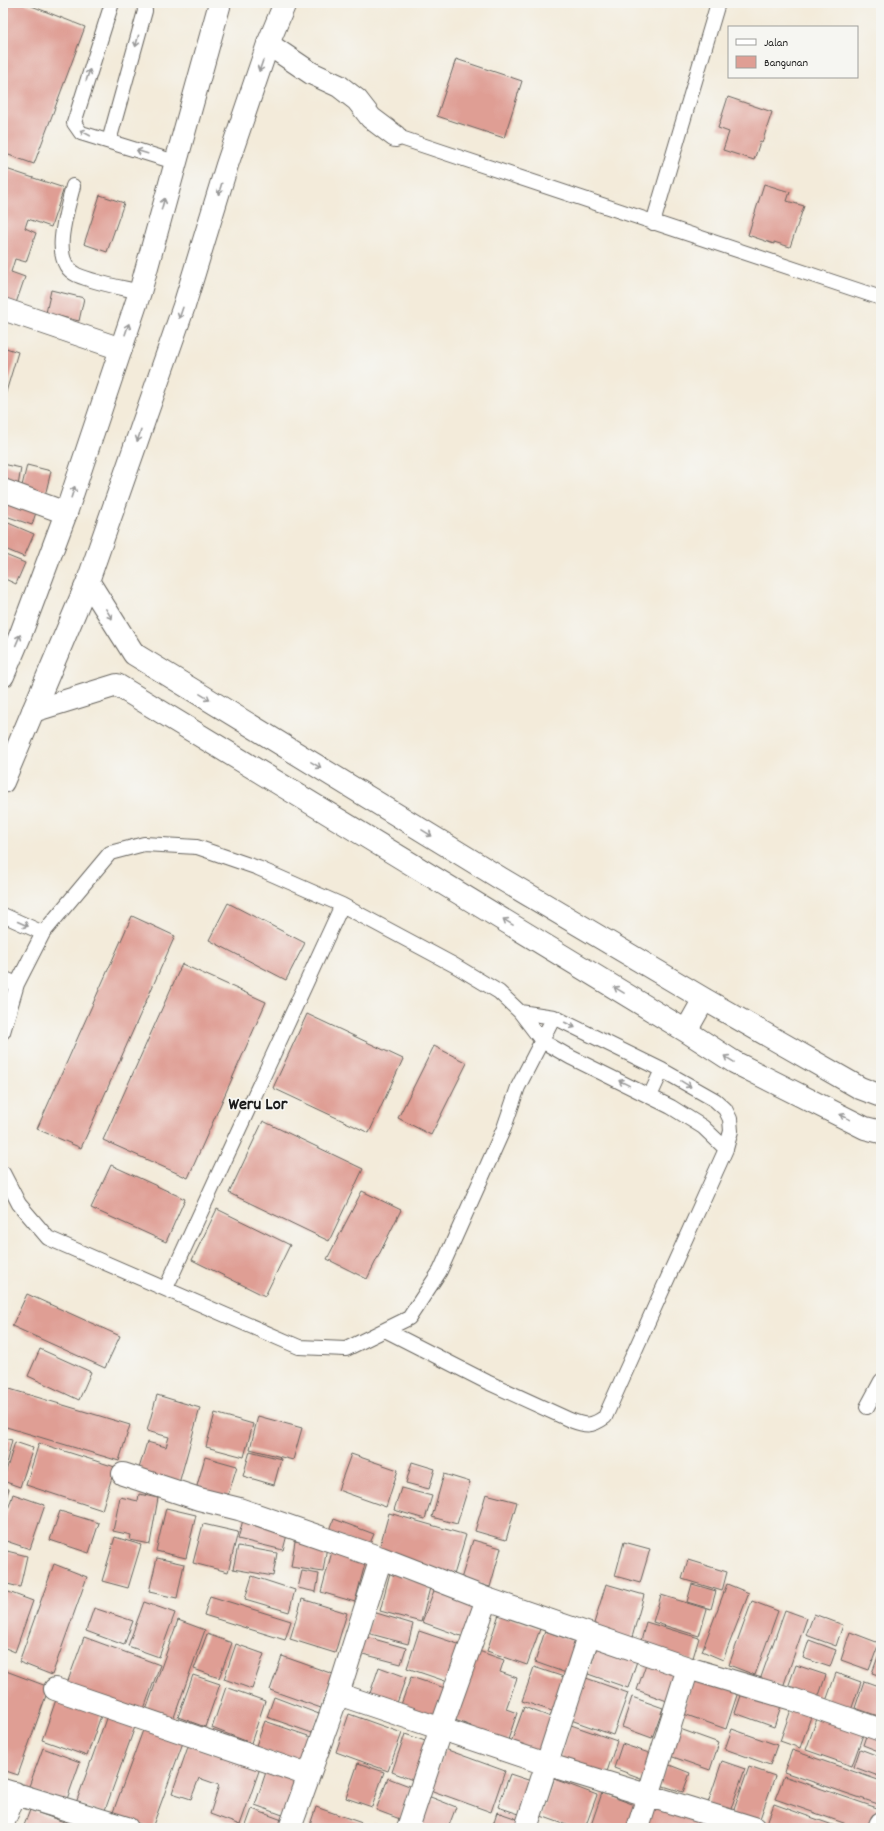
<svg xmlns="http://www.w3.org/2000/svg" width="884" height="1831" viewBox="0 0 884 1831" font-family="Dekko,sans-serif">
  <rect width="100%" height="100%" fill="#f6f6f2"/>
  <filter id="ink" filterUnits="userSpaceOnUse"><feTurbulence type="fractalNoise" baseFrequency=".025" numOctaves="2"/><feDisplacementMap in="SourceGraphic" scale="8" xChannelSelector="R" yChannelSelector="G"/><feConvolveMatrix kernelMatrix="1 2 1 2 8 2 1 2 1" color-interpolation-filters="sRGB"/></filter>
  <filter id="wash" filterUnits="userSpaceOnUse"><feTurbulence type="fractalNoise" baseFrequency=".012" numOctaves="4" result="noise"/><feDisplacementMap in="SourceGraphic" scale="16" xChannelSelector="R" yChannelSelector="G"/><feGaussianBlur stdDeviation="0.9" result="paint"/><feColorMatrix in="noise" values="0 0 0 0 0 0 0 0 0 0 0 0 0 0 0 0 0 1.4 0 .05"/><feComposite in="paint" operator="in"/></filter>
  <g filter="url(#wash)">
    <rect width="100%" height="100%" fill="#f3ebda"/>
    <g id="blocks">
      <path fill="#df9e94" d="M3 3H24L85 27 34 164 3 153Z
        M456 59 522 81 504 138 437 116Z
        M728 97 772 112 762 143 760 142 754 160 723 150 729 132 718 128Z
        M3 168 64 188 51 227 28 219 25 228 36 233 26 262 15 259 11 272 25 277 15 306 3 302Z
        M764 184 790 192 787 201 804 206 790 247 774 242V244L748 235Z
        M100 195 124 203 107 252 84 244Z
        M51 290 84 298 79 321 46 313Z
        M3 347 18 352 3 402Z
        M3 464 21 468 18 486 3 483Z
        M27 465 51 471 44 500 20 494Z
        M3 493 38 506 32 525 3 515Z
        M6 522 34 534 24 557 3 548V530Z
        M3 554 25 563 16 584 3 578Z
        M228 903 305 943 286 980 209 940Z
        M132 916 175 936 81 1148 37 1129Z
        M182 964 266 1002 188 1178 103 1140Z
        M307 1014 403 1059 369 1133 273 1088Z
        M434 1046 467 1063 431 1135 398 1118Z
        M263 1121 363 1169 329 1241 229 1193Z
        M111 1165 185 1199 166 1242 91 1208Z
        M362 1191 401 1210 367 1279 327 1259Z
        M217 1209 290 1245 265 1296 192 1260Z
        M27 1294 120 1336 105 1368 12 1326Z
        M40 1349 91 1372 79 1400 28 1376Z
        M3 1387 130 1425 119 1461 3 1426Z
        M157 1395 200 1408 178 1487 137 1475 147 1442 166 1447 169 1437 147 1431Z
        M215 1413 253 1424 244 1457 206 1447Z
        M258 1416 302 1428 293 1460 250 1449Z
        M3 1438 12 1440 4 1472H3Z
        M15 1442 33 1448 20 1487 3 1481Z
        M39 1443 115 1467 102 1510 26 1485Z
        M250 1451 281 1459 274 1485 243 1476Z
        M351 1454 398 1470 386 1507 338 1490Z
        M205 1457 237 1466 226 1502 195 1493Z
        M412 1462 435 1469 429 1489 406 1483Z
        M444 1474 470 1482 457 1524 432 1517Z
        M3 1488 9 1489 3 1508Z
        M401 1488 432 1496 425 1519 394 1510Z
        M13 1494 45 1505 30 1549 3 1540V1525Z
        M139 1494 158 1498 150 1544 130 1540 131 1535 113 1531 120 1497 138 1501Z
        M486 1494 517 1502 506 1540 475 1531Z
        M166 1508 196 1515 186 1558 156 1551Z
        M60 1511 99 1523 89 1553 50 1540Z
        M389 1513 466 1535 454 1575 378 1553Z
        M244 1516 289 1527 283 1550 238 1539Z
        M334 1519 374 1534 368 1548 329 1533Z
        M203 1524 238 1532 228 1572 193 1563Z
        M115 1537 141 1545 128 1588 102 1581Z
        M473 1540 501 1548 490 1587 461 1579Z
        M295 1541 327 1546 323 1572 291 1567Z
        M624 1542 650 1549 640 1583 615 1576Z
        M3 1544 6 1545 4 1555H3Z
        M238 1546 277 1553 273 1576 233 1569Z
        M333 1548 367 1556 355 1602 321 1592Z
        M7 1551 27 1556 20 1587 3 1583V1570Z
        M157 1558 184 1564 177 1598 149 1592Z
        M688 1560 727 1572 722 1591 682 1579Z
        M54 1564 87 1577 52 1675 19 1662Z
        M302 1571 319 1574 316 1592 298 1588Z
        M390 1573 431 1584 421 1622 380 1611Z
        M252 1576 295 1590 289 1612 245 1599Z
        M606 1584 644 1595 631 1641 592 1630Z
        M692 1584 716 1591 711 1609 687 1602Z
        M727 1584 749 1593 723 1660 702 1651Z
        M435 1588 481 1606 469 1639 422 1622Z
        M3 1590 33 1601 15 1652 3 1647Z
        M661 1595 707 1609 699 1636 653 1622Z
        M210 1596 291 1621 285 1640 204 1615Z
        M302 1599 347 1613 335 1653 290 1639Z
        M752 1601 778 1611 755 1675 729 1665Z
        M144 1602 175 1613 159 1657 128 1646Z
        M94 1608 133 1621 124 1645 86 1631Z
        M785 1610 807 1618 783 1687 760 1680Z
        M373 1612 413 1624 408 1644 367 1633Z
        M499 1614 540 1629 527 1665 487 1651Z
        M814 1614 843 1625 836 1646 806 1635Z
        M178 1620 205 1630 173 1720 146 1710Z
        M646 1622 699 1638 692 1661 640 1645Z
        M419 1631 464 1646 451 1683 407 1668Z
        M545 1631 583 1644 572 1675 535 1662Z
        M850 1632 879 1643 869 1670 841 1660Z
        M207 1634 232 1643 219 1678 194 1669Z
        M363 1636 406 1648 401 1664 359 1653Z
        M84 1637 160 1665 141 1717 65 1689Z
        M809 1640 836 1650 830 1667 803 1658Z
        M236 1644 264 1654 252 1689 224 1679Z
        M597 1647 637 1661 628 1688 588 1674Z
        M881 1649V1676L872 1673Z
        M476 1650 504 1660 500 1672 517 1678 506 1709 517 1713 506 1746 469 1733 471 1726 455 1720Z
        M282 1656 333 1674 321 1708 270 1690Z
        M647 1661 677 1671 667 1701 637 1690Z
        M796 1665 826 1675 817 1701 787 1690Z
        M379 1667 406 1677 395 1709 368 1699Z
        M534 1667 567 1678 555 1712 522 1701Z
        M6 1671 49 1687 18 1775 3 1770V1678Z
        M836 1673 861 1682 850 1713 825 1704Z
        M193 1675 220 1684 205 1727 178 1717Z
        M411 1677 451 1690 438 1727 398 1713Z
        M694 1677 738 1692 726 1729 681 1713Z
        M586 1678 628 1693 613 1735 571 1720Z
        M864 1681 881 1687V1717L855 1708Z
        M226 1687 265 1701 251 1743 212 1728Z
        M744 1687 783 1700 774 1727 735 1713Z
        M58 1694 103 1710 87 1756 42 1740Z
        M274 1697 319 1714 312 1733 267 1717Z
        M632 1697 663 1708 652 1738 622 1727Z
        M793 1704 813 1711 800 1748 780 1741Z
        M524 1707 559 1720 545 1761 509 1748Z
        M108 1713 136 1724 104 1813 76 1803Z
        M819 1713 865 1729 852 1766 806 1750Z
        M349 1714 402 1733 388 1771 336 1752Z
        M265 1721 314 1738 304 1765 255 1748Z
        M146 1722 185 1737 152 1828 112 1815Z
        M571 1725 617 1741 605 1778 558 1762Z
        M869 1727 881 1731V1752L863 1745Z
        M680 1729 719 1743 710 1770 670 1756Z
        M732 1729 777 1745 770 1765 725 1749Z
        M405 1734 431 1743 418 1782 392 1772Z
        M189 1744 260 1768 240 1825 210 1814 219 1785 199 1778 191 1799 172 1793Z
        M622 1744 655 1755 646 1780 614 1768Z
        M43 1748 80 1762 66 1802 28 1789Z
        M445 1749 505 1771 491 1812 430 1790Z
        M860 1749 881 1757V1777L854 1767Z
        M792 1750 881 1781V1805L784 1772Z
        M722 1761 745 1769 728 1817 706 1809Z
        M358 1763 384 1772 372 1807 346 1798Z
        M667 1764 690 1773 683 1792 660 1785Z
        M749 1767 775 1776 757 1827 731 1818Z
        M267 1769 301 1781 288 1817 255 1805Z
        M510 1774 537 1783 525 1816 498 1807Z
        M784 1776 880 1809 874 1828H858L775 1799Z
        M388 1778 412 1787 400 1819 376 1810Z
        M554 1779 597 1795 585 1828H575L541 1816Z
        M602 1793 643 1808 635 1828H590Z
        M428 1796 456 1807 448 1828H418Z
        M774 1804 841 1828H765Z
        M653 1806 701 1823 699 1828H644Z
        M316 1807 362 1823 361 1828H309Z
        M252 1809 285 1821 282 1828H245Z
        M30 1810 67 1823 65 1828H23Z
        M497 1812 526 1822 524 1828H492Z
        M374 1823 387 1828H372Z"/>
    </g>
  </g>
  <g filter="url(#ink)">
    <use href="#blocks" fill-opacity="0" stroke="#67645e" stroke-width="1"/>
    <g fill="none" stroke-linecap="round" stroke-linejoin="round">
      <defs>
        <path id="lane" d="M112 3 74 123 81 133 175 162
          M395 136 881 298
          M109 141 145 11 144 3
          M73 186C68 209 48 262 77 275 96 283 119 287 140 292
          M653 223 718 3
          M3 915 43 933
          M3 978 17 984
          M3 1032 17 984 43 933 110 853 144 844 197 847 258 868 342 905 454 965 499 992 520 1012 542 1041 570 1057 671 1107 703 1127 726 1149
          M650 1096 662 1070
          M3 1173 19 1204 48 1238 299 1347 346 1349 409 1318 440 1271 504 1128 518 1087 554 1017
          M166 1288 342 905
          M385 1330 487 1382 570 1420C586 1426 591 1427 605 1417L726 1149 731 1131 730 1119 725 1109 715 1100 662 1070 554 1017 520 1012
          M867 1407 881 1381"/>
        <path id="street" d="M268 44 311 73 339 86 357 100 371 118 395 136
          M3 309 121 349
          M3 490 66 513
          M88 581 134 654 500 878 704 999 860 1088 881 1096
          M33 711 117 685 686 1031 734 1062 865 1128 881 1132
          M686 1031 704 999
          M123 1474 199 1499 239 1509 381 1558 487 1599 688 1668 792 1699 881 1730
          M55 1689 308 1775
          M338 1694 546 1764 754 1828
          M3 1790 127 1828
          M3 1824 15 1793
          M290 1828 338 1694 381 1558
          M408 1828 441 1728 487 1599
          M526 1828 589 1634
          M638 1828 688 1668
          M879 1828 881 1823"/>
        <path id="highway" d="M3 676 20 636 66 513 140 292 220 3
          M3 782 88 581 184 306 227 165 268 44 285 3"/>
      </defs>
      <use href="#lane" stroke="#67645e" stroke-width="16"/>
      <use href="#street" stroke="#67645e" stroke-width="24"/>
      <use href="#highway" stroke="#67645e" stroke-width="24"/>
      <use href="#lane" stroke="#fff" stroke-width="14"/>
      <use href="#street" stroke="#fff" stroke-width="22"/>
      <use href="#highway" stroke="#fff" stroke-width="22"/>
    </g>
    <defs><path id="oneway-shaft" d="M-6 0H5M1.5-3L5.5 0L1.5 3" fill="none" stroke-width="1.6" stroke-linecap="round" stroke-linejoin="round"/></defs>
    <g stroke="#999">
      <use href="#oneway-shaft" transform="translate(137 41) rotate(105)"/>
      <use href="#oneway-shaft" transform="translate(261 66) rotate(109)"/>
      <use href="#oneway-shaft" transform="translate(88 75) rotate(-72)"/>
      <use href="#oneway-shaft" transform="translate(85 133) rotate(-152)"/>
      <use href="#oneway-shaft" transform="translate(142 152) rotate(-163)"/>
      <use href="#oneway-shaft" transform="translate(220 189) rotate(107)"/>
      <use href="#oneway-shaft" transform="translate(163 204) rotate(-75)"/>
      <use href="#oneway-shaft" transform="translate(181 313) rotate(109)"/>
      <use href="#oneway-shaft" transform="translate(127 329) rotate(-71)"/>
      <use href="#oneway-shaft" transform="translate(139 436) rotate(109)"/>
      <use href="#oneway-shaft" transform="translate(73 492) rotate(-72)"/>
      <use href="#oneway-shaft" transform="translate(109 614) rotate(58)"/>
      <use href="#oneway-shaft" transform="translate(18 640) rotate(-67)"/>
      <use href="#oneway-shaft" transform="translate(205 697) rotate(31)"/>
      <use href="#oneway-shaft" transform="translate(316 765) rotate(31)"/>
      <use href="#oneway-shaft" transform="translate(427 833) rotate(32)"/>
      <use href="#oneway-shaft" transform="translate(508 922) rotate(-148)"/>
      <use href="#oneway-shaft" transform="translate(23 924) rotate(24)"/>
      <use href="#oneway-shaft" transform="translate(619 990) rotate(-149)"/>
      <use href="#oneway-shaft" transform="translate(570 1025) rotate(27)"/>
      <use href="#oneway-shaft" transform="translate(729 1059) rotate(-148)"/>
      <use href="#oneway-shaft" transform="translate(624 1083) rotate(-154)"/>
      <use href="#oneway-shaft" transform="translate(686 1084) rotate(31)"/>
      <use href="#oneway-shaft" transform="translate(845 1117) rotate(-153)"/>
    </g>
  </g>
  <g text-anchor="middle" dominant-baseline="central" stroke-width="3.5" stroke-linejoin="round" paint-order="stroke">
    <g font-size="18" font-weight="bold" fill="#1c1c1c" stroke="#f6f6f2">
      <text x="258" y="1105">Weru Lor</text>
    </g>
  </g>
  <rect width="884" height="1831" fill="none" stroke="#f6f6f2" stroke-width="16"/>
  <rect x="728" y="26" width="130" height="52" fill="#f6f6f2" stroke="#9f9f9c"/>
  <rect x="736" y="39" width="20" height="6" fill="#ffffff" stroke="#9f9f9c"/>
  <text x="764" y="46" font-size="12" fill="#1c1c1c">Jalan</text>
  <rect x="736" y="56" width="20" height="12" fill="#df9e94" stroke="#9f9f9c"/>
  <text x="764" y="66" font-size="12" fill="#1c1c1c">Bangunan</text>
</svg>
